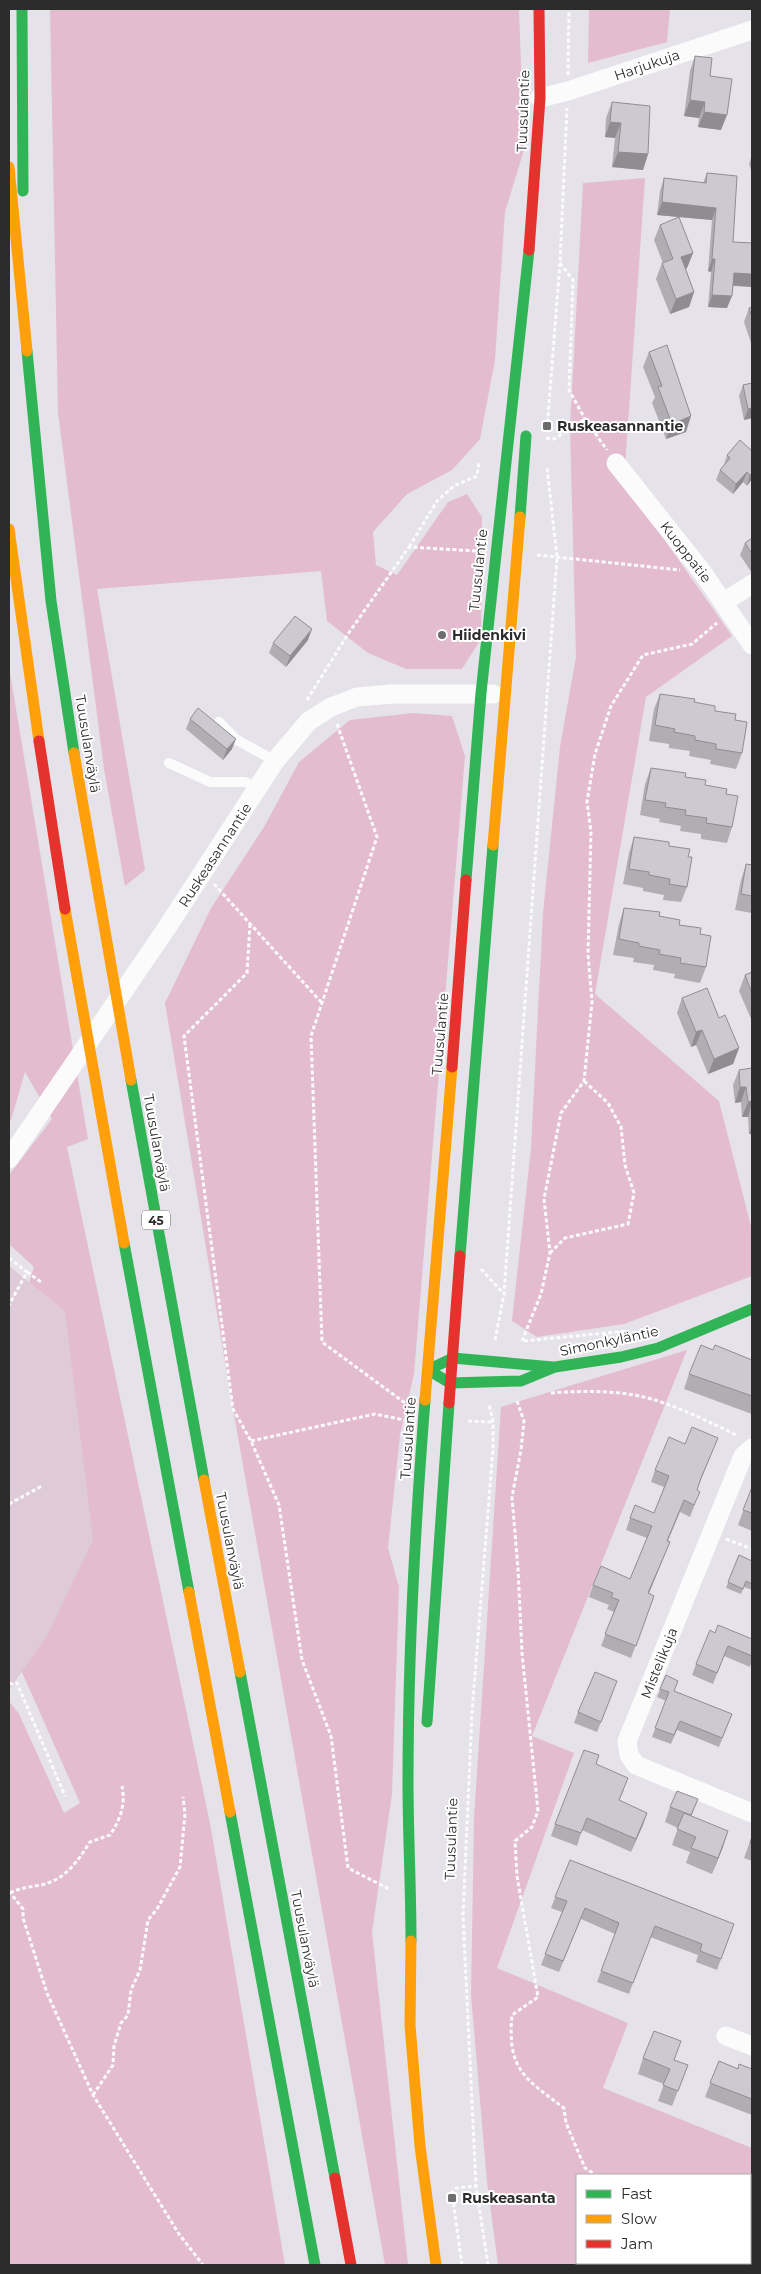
<svg xmlns="http://www.w3.org/2000/svg" width="761" height="2274" viewBox="0 0 761 2274" font-family="Montserrat,sans-serif">
  <rect width="100%" height="100%" fill="#e6e2ea"/>
  <path fill="#e4bcd0" fill-rule="evenodd" d="M50 9H519L524 150 505 212 495 360 480 439 452 470 407 494 373 532 376 565 397 575 448 502 467 494 482 517 481 639 462 669H406L368 653 327 621 321 571 97 589 145 870 125 886 104 769 58 413Z
    M589 9H670L667 42 588 63Z
    M645 178 624 482 732 636 646 697 595 994 719 1101 752 1230V1276L624 1324 537 1337 512 1321 531 1148 543 913 560 747 576 657 570 427 583 183Z
    M9 667 88 1139 67 1147 210 1823 285 2265H9V1701L19 1714 64 1813 80 1803 9 1643 20 1311 34 1267 9 1244V1175L52 1119 25 1072 11 1120 9 1121Z
    M413 713 452 716 465 756 414 1374 400 1436 388 1548 399 1587 392 1794 372 1932 408 2265H385L233 1409 165 1003 211 908 264 827 299 762 350 720Z
    M687 1350 532 1736 574 1753 497 1968 628 2023 603 2088 752 2148V2265H498L487 2182 471 1995 474 1818 501 1407ZM577 2175H750V2263H577Z"/>
  <path fill="#decad8" d="M9 1266 65 1311 93 1540 47 1636 9 1690Z"/>
  <g fill="none" stroke-linecap="round" stroke-linejoin="round">
    <path stroke="#fbfbfc" stroke-width="3" stroke-dasharray="4 2.5" stroke-linecap="butt" d="M568 75 569 9
      M560 263 573 280 569 390 585 419 607 450
      M547 429 560 263 567 108
      M546 438 554 439 585 419
      M409 547 437 501 454 486 477 476 479 461
      M537 555 680 570
      M307 700 348 634 409 547 476 551
      M337 724 377 837 311 1036 322 1342 405 1403
      M214 884 322 1003
      M250 924 247 973 184 1036 233 1409 251 1441 279 1505 302 1660 331 1736 348 1868 391 1890
      M550 1253 565 1238 628 1224 634 1193 625 1165 621 1127 608 1103 584 1081
      M9 1258 27 1272 9 1305
      M481 1269 504 1294
      M27 1272 41 1282
      M495 1340 504 1294 557 557 547 467
      M522 1341 541 1294 550 1253 544 1199 561 1113 584 1081 592 1002 588 954 591 832 587 802 595 754 611 706 643 655 692 644 717 623
      M524 1341 627 1331
      M551 1393C579 1391 610 1390 639 1396 667 1401 712 1423 738 1436
      M517 1401 524 1421 521 1450 512 1497 518 1569 522 1653 538 1811 532 1827 515 1841 517 1876 538 1997 512 2015C507 2069 524 2078 564 2108L566 2123 585 2168 596 2175
      M468 1421 493 1422
      M251 1441 375 1414 404 1420
      M9 1504 42 1486
      M726 1539 752 1549
      M9 1684 17 1683 65 1796
      M9 1891 23 1909V1918L47 1993 93 2095 179 2234 203 2265
      M10 1893C22 1887 33 1887 45 1884 68 1877 78 1860 90 1842L110 1835C120 1820 126 1805 122 1786
      M93 2095 113 2065 114 2046 121 2023 128 2015 131 1990 140 1970 148 1920 157 1909 180 1867 185 1814 183 1797
      M674 2263 676 2265
      M717 2263 721 2265
      M462 2265 452 2192 456 2188 476 2186
      M488 2265 476 2186 463 1916 472 1712 493 1449V1422L489 1404
      M587 2265V2263"/>
    <path stroke="#fbfbfc" stroke-width="10" d="M219 722 237 740 275 761
      M169 763 210 782H245L258 788"/>
    <path stroke="#fbfbfc" stroke-width="19" d="M540 98 568 91 752 30
      M616 463 703 573 752 645
      M724 602 752 584
      M9 1159 166 929 275 761 309 721 331 707 357 697 392 694H493
      M752 1448 743 1456 627 1741 629 1755 636 1765 752 1813
      M726 2036 752 2046"/>
    <path stroke="#30b455" stroke-width="11" d="M22 9 23 191
      M27 351 51 601 74 753
      M520 517 526 436
      M466 880 481 693 529 250
      M131 1080 204 1480
      M124 1243 189 1592
      M460 1256 493 845
      M436 1366 453 1358 553 1367
      M435 1374 450 1383 521 1381 555 1367 621 1357 658 1348 752 1309
      M240 1672 335 2178
      M427 1722 449 1403
      M230 1812 315 2265
      M411 1941C411 1888 408 1835 408 1782 408 1655 415 1527 425 1400"/>
    <path stroke="#ff9f0a" stroke-width="11" d="M9 167 27 351
      M9 529 39 741
      M74 753 131 1080
      M493 845 520 517
      M65 909 124 1243
      M425 1400 452 1067
      M204 1480 240 1672
      M189 1592 230 1812
      M411 1941 410 2025 420 2146 436 2265"/>
    <path stroke="#e5322d" stroke-width="11" d="M529 250 540 98 539 9
      M39 741 65 909
      M452 1067 466 880
      M449 1403 460 1256
      M335 2178 351 2265"/>
  </g>
  <path fill="#b0adb3" d="M695 56 710 76 721 130 698 127 699 118 684 116 690 71Z
    M612 102 648 154 643 170 612 167 615 138 605 137 606 118Z
    M752 155V173L749 164Z
    M707 173 733 242 752 287 733 286 727 308 708 307 711 272 708 271 712 220 657 215 660 191 664 178 703 183Z
    M660 225 693 253 687 268 686 269 694 292 689 307 670 314 656 279 662 263H663L654 240Z
    M752 307V346L744 322 749 308Z
    M649 352 686 432 666 439 652 403 655 397 643 367Z
    M752 383V418L744 420 739 396 743 385Z
    M751 450 752 479 747 486 743 482 733 494 716 480 720 470 724 465 727 455Z
    M752 538V573L740 555 745 543Z
    M308 640 286 667 269 653 273 643Z
    M660 694 694 702 735 720 742 753 736 769 710 764 711 760 689 756 690 751 669 748V744L649 741 654 709Z
    M190 719 232 749 223 760 186 729Z
    M651 768 685 777 705 785 726 794 732 827 727 843 701 839V834L680 831 681 826 659 822 660 819 640 815 645 784Z
    M634 837 669 846 688 857 687 887 681 902 663 900 664 895 643 891V888L623 884 629 853Z
    M746 864 752 865V913L735 910 741 880Z
    M624 908 659 916 700 934 706 967 700 983 674 978 675 974 653 970 654 965 633 962 634 958 613 955 619 924Z
    M752 972V1021L739 991 745 975Z
    M682 998 719 1018 739 1048 733 1064 708 1074 696 1045 691 1047 677 1013Z
    M752 1068V1134H749L748 1117H742L741 1102 735 1103 733 1085 739 1070Z
    M752 1156V1170L751 1159Z
    M713 1350 752 1360V1414L684 1389 689 1374Z
    M685 1444 713 1450 698 1487 697 1490 695 1504 690 1517 680 1512 668 1541 670 1542 665 1554 649 1593 654 1596 631 1658 601 1646 614 1612 607 1609 609 1605 589 1597 593 1585 630 1579 647 1538 626 1530 630 1518 654 1513 664 1487 651 1482 655 1470Z
    M752 1487V1531L738 1525Z
    M739 1555 752 1561V1590L744 1587 741 1594 726 1588Z
    M715 1633 752 1639V1660L750 1667 724 1656 713 1684 692 1675 696 1664Z
    M666 1675 674 1691 732 1714 719 1747 677 1730 671 1744 652 1737 666 1701 657 1697Z
    M613 1692 597 1732 574 1723 578 1712Z
    M596 1764 624 1790 619 1801 647 1813 631 1852 582 1830 577 1846 551 1836 555 1824Z
    M698 1799 691 1817 723 1847 712 1874 686 1863 690 1852 672 1845 678 1828 665 1822 670 1807Z
    M752 1836V1861L744 1858Z
    M570 1860 734 1924 717 1970 696 1962 698 1955 650 1937 629 1994 597 1982 615 1934 581 1919 559 1972 541 1965 562 1912 551 1908Z
    M643 2058 674 2060 688 2065 672 2106 658 2101 664 2084 638 2074Z
    M719 2061 738 2069H752V2115L705 2097Z"/>
  <path fill="#908d92" d="M690 100 705 102 699 118 684 116Z
    M704 112 727 115 721 130 698 127Z
    M610 122 621 123 615 138 605 137Z
    M618 152 648 154 643 170 612 167Z
    M662 202 716 208 712 220 657 215Z
    M693 253 687 268 676 273 681 257Z
    M712 259H715L711 272 708 271Z
    M734 273 752 274V287L729 285Z
    M694 292 689 307 670 314 676 299Z
    M712 295 732 296 727 308 708 307Z
    M752 408V418L744 420 748 409Z
    M691 416 686 432 666 439 672 424Z
    M747 472 743 482 733 494 736 484Z
    M752 473V479L747 486 750 475Z
    M312 629 308 640 286 667 290 656Z
    M236 739 232 749 223 760 227 749Z
    M702 1030 696 1045 691 1047 696 1032Z
    M739 1048 733 1064 708 1074 714 1059Z
    M740 1087H746L741 1102 735 1103Z
    M752 1101V1104L748 1117H742L748 1102Z
    M752 1126V1134H749Z
    M670 1542 665 1554 644 1605 648 1593Z
    M647 1813 643 1825 631 1852 636 1839Z
    M728 1831 723 1847 712 1874 718 1858Z"/>
  <path fill="#cdc9d0" stroke="#908d92" d="M695 56 712 58 710 76 732 79 727 115 704 112 705 102 690 100Z
    M612 102 650 106 648 154 618 152 621 123 610 122Z
    M707 173 737 176 733 242 752 243V274L734 273 732 296 712 295 715 259H712L716 208 662 202 664 178 706 183Z
    M679 217 693 253 681 257 694 292 676 299 662 263 673 259 660 225Z
    M752 307V317L749 308Z
    M667 345 691 416 672 424 658 387 662 386 649 352Z
    M752 383V408L748 409 743 385Z
    M740 440 751 450 752 448V473L750 475 747 472 736 484 720 470 730 458 727 455Z
    M752 538V554L745 543Z
    M295 616 312 629 290 656 273 643Z
    M660 694 695 699 694 702 715 706V711L736 714 735 720 747 722 742 753 716 749V744L695 740V736L674 732 675 729 655 725Z
    M198 708 236 739 227 749 190 719Z
    M651 768 686 773 685 777 706 780 705 785 727 789 726 794 738 796 732 827 706 823 707 818 685 815 686 810 665 807 666 803 645 800Z
    M634 837 669 842V846L690 849 688 857H692L687 887 669 884 670 879 649 875V872L629 869Z
    M746 864 752 865V896L741 894Z
    M624 908 660 912 659 916 680 920 679 925 701 928 700 934 711 936 706 967 680 963 681 958 659 954 660 950 639 946V943L619 939Z
    M752 972V993L745 975Z
    M707 988 719 1018 725 1015 739 1048 714 1059 702 1030 696 1032 682 998Z
    M752 1068V1101L748 1102 746 1087H740L739 1070Z
    M701 1345 713 1350 715 1345 752 1360V1396L689 1374Z
    M692 1427 718 1438 701 1478 697 1490 700 1492 694 1505 684 1500 667 1541 670 1542 648 1593 654 1596 636 1646 605 1634 619 1600 611 1597 613 1593 593 1585 601 1566 630 1579 652 1526 630 1518 635 1505 654 1513 669 1476 655 1470 669 1437 685 1444Z
    M752 1487V1513L743 1510Z
    M739 1555 752 1561V1584L746 1581 743 1589 728 1582Z
    M718 1625 752 1639V1656L728 1646 717 1673 696 1664 710 1630 715 1633Z
    M595 1672 617 1681 601 1722 578 1712Z
    M666 1675 678 1681 674 1691 732 1714 722 1738 680 1721 674 1735 655 1728 669 1692 660 1689Z
    M584 1750 599 1755 596 1764 628 1778 619 1800 647 1813 636 1839 587 1818 581 1833 555 1824Z
    M677 1791 698 1799 691 1815 670 1807Z
    M684 1813 728 1831 718 1858 691 1848 696 1837 677 1829Z
    M752 1836V1844L750 1843Z
    M570 1860 734 1924 721 1959 700 1951 702 1944 655 1926 633 1983 601 1971 619 1923 585 1908 563 1961 545 1954 567 1901 555 1897Z
    M654 2031 681 2041 674 2060 688 2065 678 2091 663 2085 670 2069 643 2058Z
    M719 2061 738 2069 739 2064 752 2069V2099L710 2083Z"/>
  <g fill="#6d6c6e" stroke="#fff" stroke-width="2">
    <rect x="542" y="421" width="10" height="10" rx="2.5"/>
    <circle cx="442" cy="635" r="5"/>
    <rect x="447" y="2193" width="10" height="10" rx="2.5"/>
  </g>
  <g text-anchor="middle" dominant-baseline="central" stroke-width="4" stroke-linejoin="round" paint-order="stroke">
    <rect fill="#fff" stroke="#6b6b6b" stroke-width="1" x="142" y="1210.5" width="28" height="19" rx="4"/>
    <g font-size="12" font-weight="bold" fill="#2c2c2c">
      <text x="156" y="1220">45</text>
    </g>
    <g font-size="14" fill="#2c2c2c" stroke="#fff">
      <text transform="translate(647 65) rotate(-19)">Harjukuja</text>
      <text transform="translate(523 111) rotate(-88)">Tuusulantie</text>
      <text transform="translate(686 552) rotate(52)">Kuoppatie</text>
      <text transform="translate(478 570) rotate(-84)">Tuusulantie</text>
      <text transform="translate(88 744) rotate(81)">Tuusulanväylä</text>
      <text transform="translate(215 855) rotate(-57)">Ruskeasannantie</text>
      <text transform="translate(440 1034) rotate(-85)">Tuusulantie</text>
      <text transform="translate(157 1143) rotate(80)">Tuusulanväylä</text>
      <text transform="translate(609 1341) rotate(-12)">Simonkyläntie</text>
      <text transform="translate(408 1438) rotate(-86)">Tuusulantie</text>
      <text transform="translate(230 1541) rotate(79)">Tuusulanväylä</text>
      <text transform="translate(659 1663) rotate(-68)">Mistelikuja</text>
      <text transform="translate(451 1839) rotate(-88)">Tuusulantie</text>
      <text transform="translate(305 1939) rotate(79)">Tuusulanväylä</text>
    </g>
    <g font-size="14" font-weight="bold" fill="#2c2c2c" stroke="#fff" text-anchor="start">
      <text x="557" y="426">Ruskeasannantie</text>
      <text x="452" y="635">Hiidenkivi</text>
      <text x="462" y="2198">Ruskeasanta</text>
    </g>
  </g>
  <rect width="761" height="2274" fill="none" stroke="#2c2c2c" stroke-width="20"/>
  <rect x="576" y="2174" width="175" height="90" fill="#ffffff" stroke="#ababab"/>
  <rect x="586" y="2190" width="25" height="8" fill="#30b455" stroke="#ababab"/>
  <text x="621" y="2199" font-size="15" fill="#2c2c2c">Fast</text>
  <rect x="586" y="2215" width="25" height="8" fill="#ff9f0a" stroke="#ababab"/>
  <text x="621" y="2224" font-size="15" fill="#2c2c2c">Slow</text>
  <rect x="586" y="2240" width="25" height="8" fill="#e5322d" stroke="#ababab"/>
  <text x="621" y="2249" font-size="15" fill="#2c2c2c">Jam</text>
</svg>
